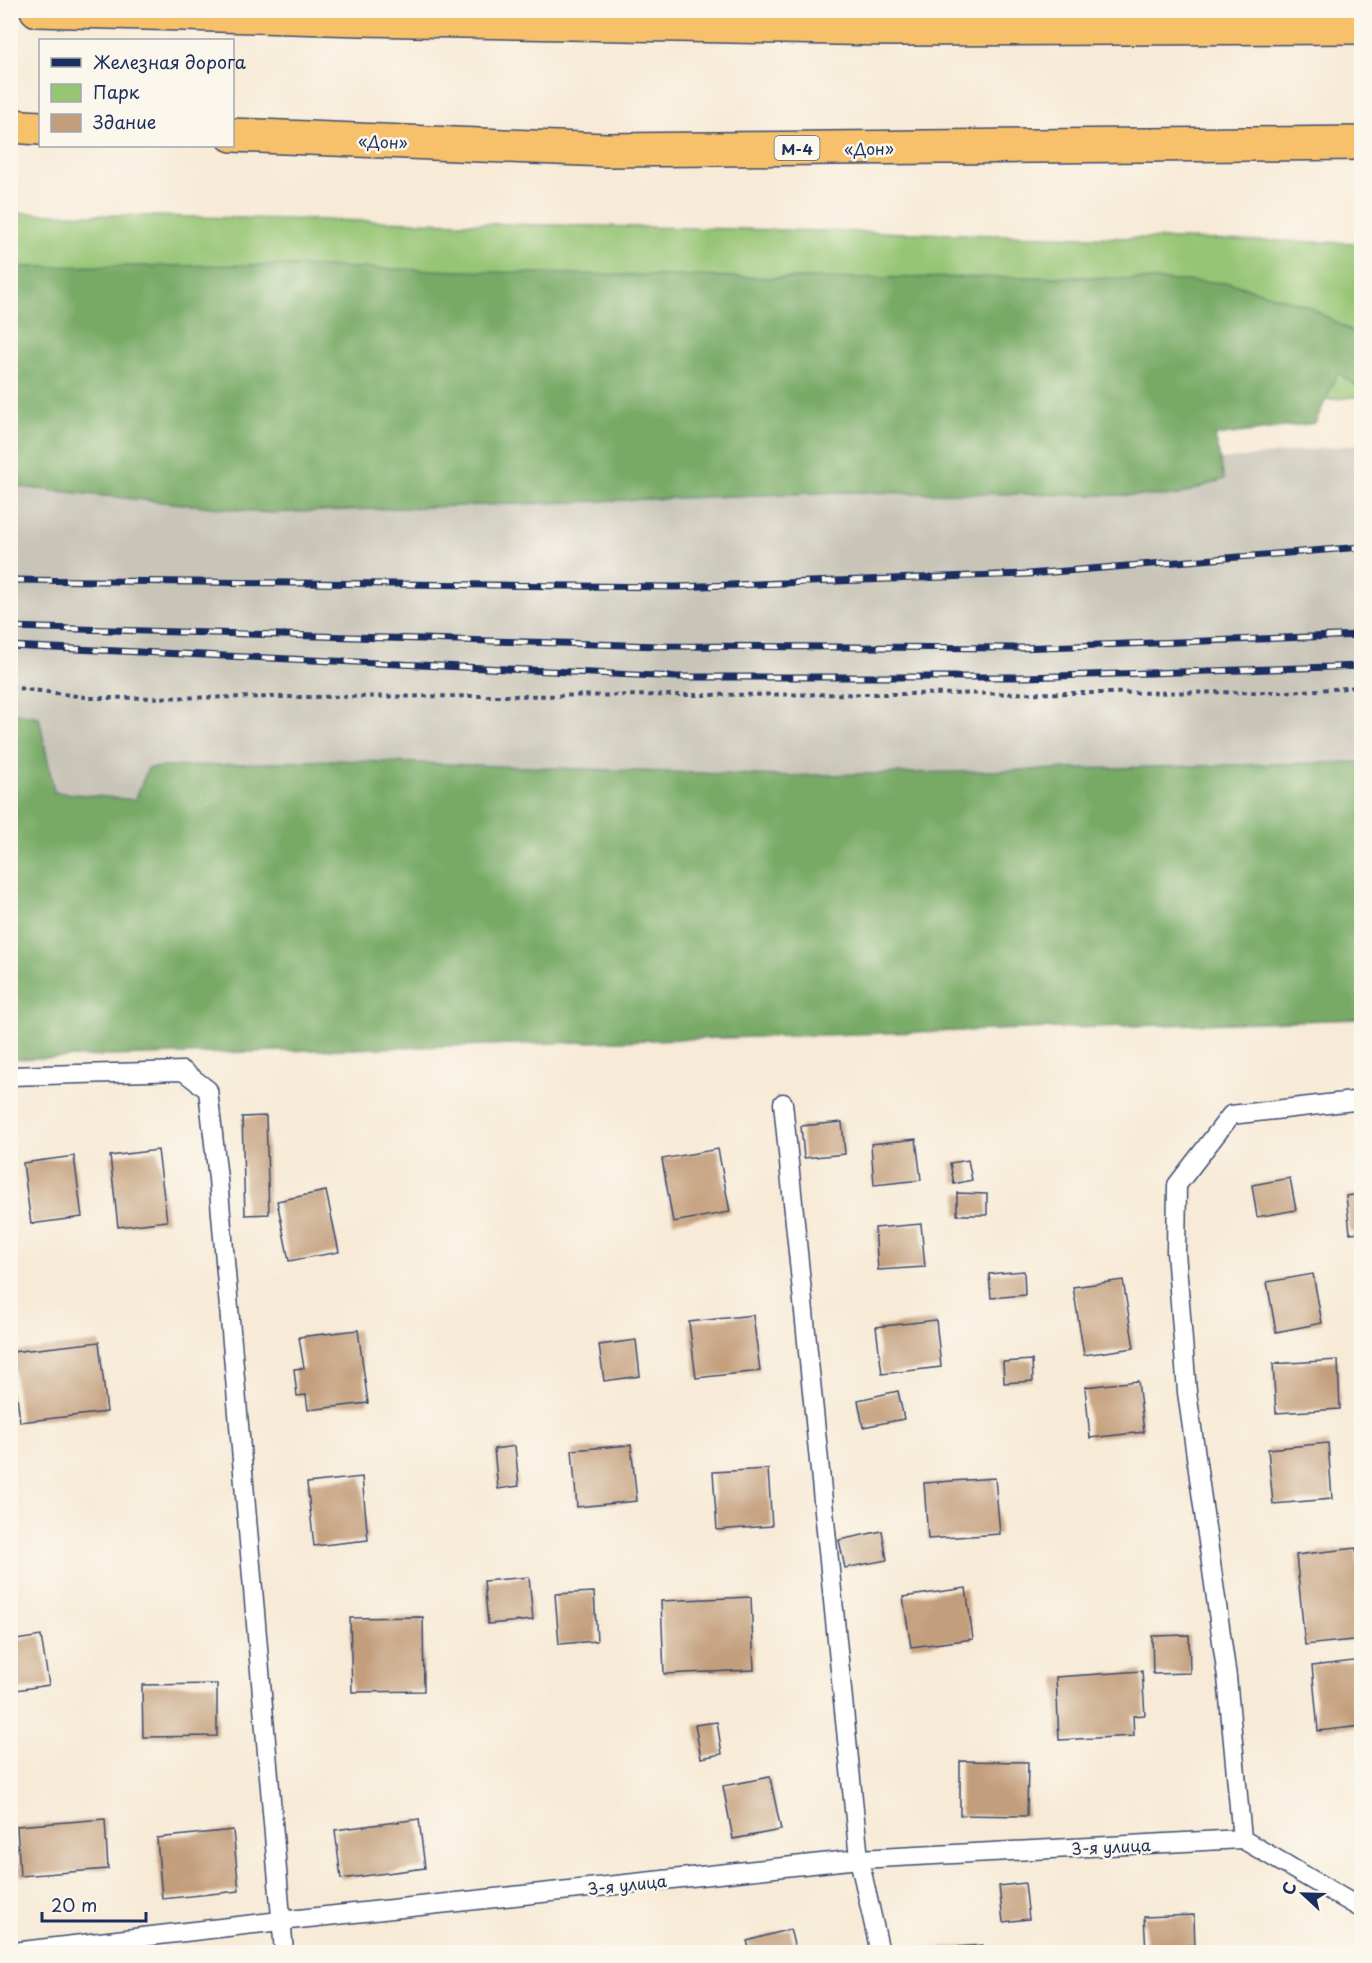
<svg xmlns="http://www.w3.org/2000/svg" width="1372" height="1963" viewBox="0 0 1372 1963" font-family="'Playpen Sans',sans-serif">
  <rect width="100%" height="100%" fill="#fbf7ec"/>
  <filter id="ink" filterUnits="userSpaceOnUse"><feTurbulence type="fractalNoise" baseFrequency=".0167" numOctaves="2"/><feDisplacementMap in="SourceGraphic" scale="12" xChannelSelector="R" yChannelSelector="G"/><feConvolveMatrix kernelMatrix="1 2 1 2 8 2 1 2 1" color-interpolation-filters="sRGB"/></filter>
  <filter id="wash" filterUnits="userSpaceOnUse"><feTurbulence type="fractalNoise" baseFrequency=".008" numOctaves="4" result="noise"/><feDisplacementMap in="SourceGraphic" scale="24" xChannelSelector="R" yChannelSelector="G"/><feGaussianBlur stdDeviation="1.35" result="paint"/><feColorMatrix in="noise" values="0 0 0 0 0 0 0 0 0 0 0 0 0 0 0 0 0 1.4 0 .05"/><feComposite in="paint" operator="in"/></filter>
  <g filter="url(#wash)">
    <rect width="100%" height="100%" fill="#f7ead6"/>
    <path fill="#c8c4b8" d="M1361 444V837L11 850V448L1047 480Z"/>
    <path fill="#96c574" stroke="#587a69" stroke-width="1.5" d="M11 213 1361 243V396L1063 431 11 407Z"/>
    <path fill="#78aa66" stroke="#4a6c62" stroke-width="1.5" d="M264 265 527 273 789 278 1085 277 1230 283 1308 306 1361 337V389L1338 373 1315 423 1215 436 1224 479 1176 496 844 492 269 513 11 486V267Z
      M10 712 39 717 54 792 135 800 148 768 332 760 783 776 1361 762V1019L11 1059Z"/>
    <g id="blocks">
      <path fill="#c39e7c" d="M266 1116 269 1214 245 1215 242 1117Z
        M842 1122 845 1154 804 1158 801 1126Z
        M916 1139 921 1180 874 1185 871 1144Z
        M718 1149 730 1212 673 1222 662 1159Z
        M158 1150 167 1221 118 1227 110 1156Z
        M74 1156 82 1217 31 1224 23 1163Z
        M968 1160 972 1180 954 1184 950 1163Z
        M1290 1178 1296 1210 1257 1217 1252 1185Z
        M326 1191 339 1252 289 1261 277 1201Z
        M957 1193 987 1194V1215H957Z
        M1362 1194V1232L1350 1233 1346 1196Z
        M921 1224 925 1267 878 1270 875 1228Z
        M1024 1271 1025 1295 991 1298 989 1274Z
        M1313 1274 1322 1323 1276 1332 1267 1282Z
        M1123 1280 1134 1348 1084 1355 1073 1287Z
        M753 1315 760 1371 696 1378 689 1322Z
        M936 1320 941 1367 882 1374 876 1327Z
        M358 1330 368 1403 308 1410 306 1395 297 1396 294 1369 304 1368 299 1337Z
        M636 1340 640 1376 604 1381 599 1345Z
        M99 1342 107 1412 20 1422 12 1352Z
        M1032 1360 1033 1381 1004 1383 1003 1362Z
        M1338 1360 1340 1409 1276 1413 1273 1364Z
        M1138 1381 1144 1432 1090 1438 1085 1387Z
        M898 1391 904 1419 863 1427 858 1400Z
        M1328 1443 1332 1499 1273 1504 1268 1449Z
        M631 1445 637 1501 577 1507 572 1450Z
        M515 1446 519 1486 498 1489 494 1449Z
        M768 1469 772 1526 717 1530 713 1472Z
        M362 1477 368 1540 314 1546 307 1483Z
        M995 1478 1000 1534 928 1539 924 1483Z
        M882 1531 887 1560 845 1568 839 1540Z
        M1356 1548 1362 1600V1639L1305 1645 1296 1555Z
        M529 1577 533 1620 488 1624 484 1581Z
        M966 1588 973 1639 911 1647 903 1597Z
        M594 1592 597 1641 559 1644 555 1594Z
        M751 1597 754 1670 664 1674 661 1601Z
        M423 1617 424 1691 352 1692 350 1618Z
        M1189 1635 1190 1673 1153 1674 1152 1636Z
        M41 1636 49 1685 10 1691V1641Z
        M1362 1660V1726L1318 1731 1312 1666Z
        M1142 1671 1145 1715 1133 1716 1134 1736 1059 1740 1056 1677Z
        M217 1684V1736L143 1737 142 1685Z
        M717 1722 722 1754 701 1758 695 1725Z
        M960 1761 1028 1762 1027 1816 960 1815Z
        M770 1777 781 1830 733 1839 723 1786Z
        M105 1819 108 1869 20 1876 17 1826Z
        M419 1819 425 1868 341 1879 335 1830Z
        M233 1830 239 1891 162 1899 157 1838Z
        M1025 1883 1029 1919 1003 1922 999 1886Z
        M1194 1915 1195 1952H1146L1144 1917Z
        M790 1929 796 1952H750L747 1941Z
        M983 1945 984 1952H927V1949Z"/>
    </g>
  </g>
  <g filter="url(#ink)">
    <use href="#blocks" fill-opacity="0" stroke="#3c4b70" stroke-width="1.5"/>
    <g fill="none" stroke-linecap="round" stroke-linejoin="round">
      <defs>
        <path id="lane" d="M10 1076 183 1071 208 1090 218 1179 284 1952
          M783 1103 859 1859 880 1952
          M1242 1839 1227 1677 1187 1392 1176 1252 1177 1185 1231 1115 1362 1100
          M1242 1839 1362 1909
          M13 1952 280 1921 859 1859 1242 1839"/>
        <path id="highway" d="M37 10 361 19 890 29 1362 27
          M10 126 40 128
          M232 135 607 150 1362 143"/>
      </defs>
      <use href="#lane" stroke="#3c4b70" stroke-width="21"/>
      <use href="#highway" stroke="#3c4b70" stroke-width="36"/>
      <path stroke="#3c4b70" stroke-width="4" stroke-dasharray="4.5 4.5" stroke-linecap="butt" d="M10 687 92 698 1287 692 1362 687"/>
      <use href="#lane" stroke="#fff" stroke-width="18"/>
      <use href="#highway" stroke="#f6c16b" stroke-width="33"/>
      <defs>
        <path id="rail" d="M10 580 676 587 1028 574 1362 547
          M10 627 660 646 1019 648 1362 635
          M10 646 678 677H1026L1362 666"/>
      </defs>
      <use href="#rail" stroke="#1b2f5e" stroke-width="7"/>
      <use href="#rail" stroke="#fbf7ec" stroke-width="4.5" stroke-dasharray="14" stroke-linecap="butt"/>
    </g>
  </g>
  <g text-anchor="middle" dominant-baseline="central" stroke-width="5" stroke-linejoin="round" paint-order="stroke">
    <rect fill="#fbf7ec" stroke="#5e6b89" stroke-width="1.5" x="774.5" y="136" width="45" height="24" rx="4.5"/>
    <g font-size="15" font-weight="bold" fill="#1b2f5e">
      <text x="797" y="148">М-4</text>
    </g>
    <g font-size="16" fill="#1b2f5e" stroke="#fbf7ec">
      <text transform="translate(383 141) rotate(2)">«Дон»</text>
      <text transform="translate(869 148) rotate(-1)">«Дон»</text>
      <text transform="translate(1111 1846) rotate(-3)">3-я улица</text>
      <text transform="translate(627 1884) rotate(-6)">3-я улица</text>
    </g>
  </g>
  <rect width="1372" height="1963" fill="none" stroke="#fbf7ec" stroke-width="36"/>
  <rect x="39" y="39" width="195" height="108" fill="#fbf7ec" stroke="#a1a7b3" stroke-width="1.5"/>
  <rect x="51" y="58" width="30" height="9" fill="#1b2f5e" stroke="#a1a7b3" stroke-width="1.5"/>
  <text x="93" y="69" font-size="18" fill="#1b2f5e">Железная дорога</text>
  <rect x="51" y="84" width="30" height="18" fill="#96c574" stroke="#a1a7b3" stroke-width="1.5"/>
  <text x="93" y="99" font-size="18" fill="#1b2f5e">Парк</text>
  <rect x="51" y="114" width="30" height="18" fill="#c39e7c" stroke="#a1a7b3" stroke-width="1.5"/>
  <text x="93" y="129" font-size="18" fill="#1b2f5e">Здание</text>
  <g transform="translate(1303 1894) rotate(292)" stroke="#fbf7ec" stroke-width="4.5" paint-order="stroke">
  <path d="M0-4.5L10 22L0 15L-10 22Z" fill="#1b2f5e"/>
  <text y="-9" font-size="16" font-weight="bold" text-anchor="middle" fill="#1b2f5e">С</text>
  </g>
  <path d="M42 1912v9h104v-9" fill="none" stroke="#1b2f5e" stroke-width="3"/>
  <text x="51" y="1912" font-size="18" fill="#1b2f5e" stroke="#fbf7ec" stroke-width="4.5" paint-order="stroke">20 m</text>
</svg>
